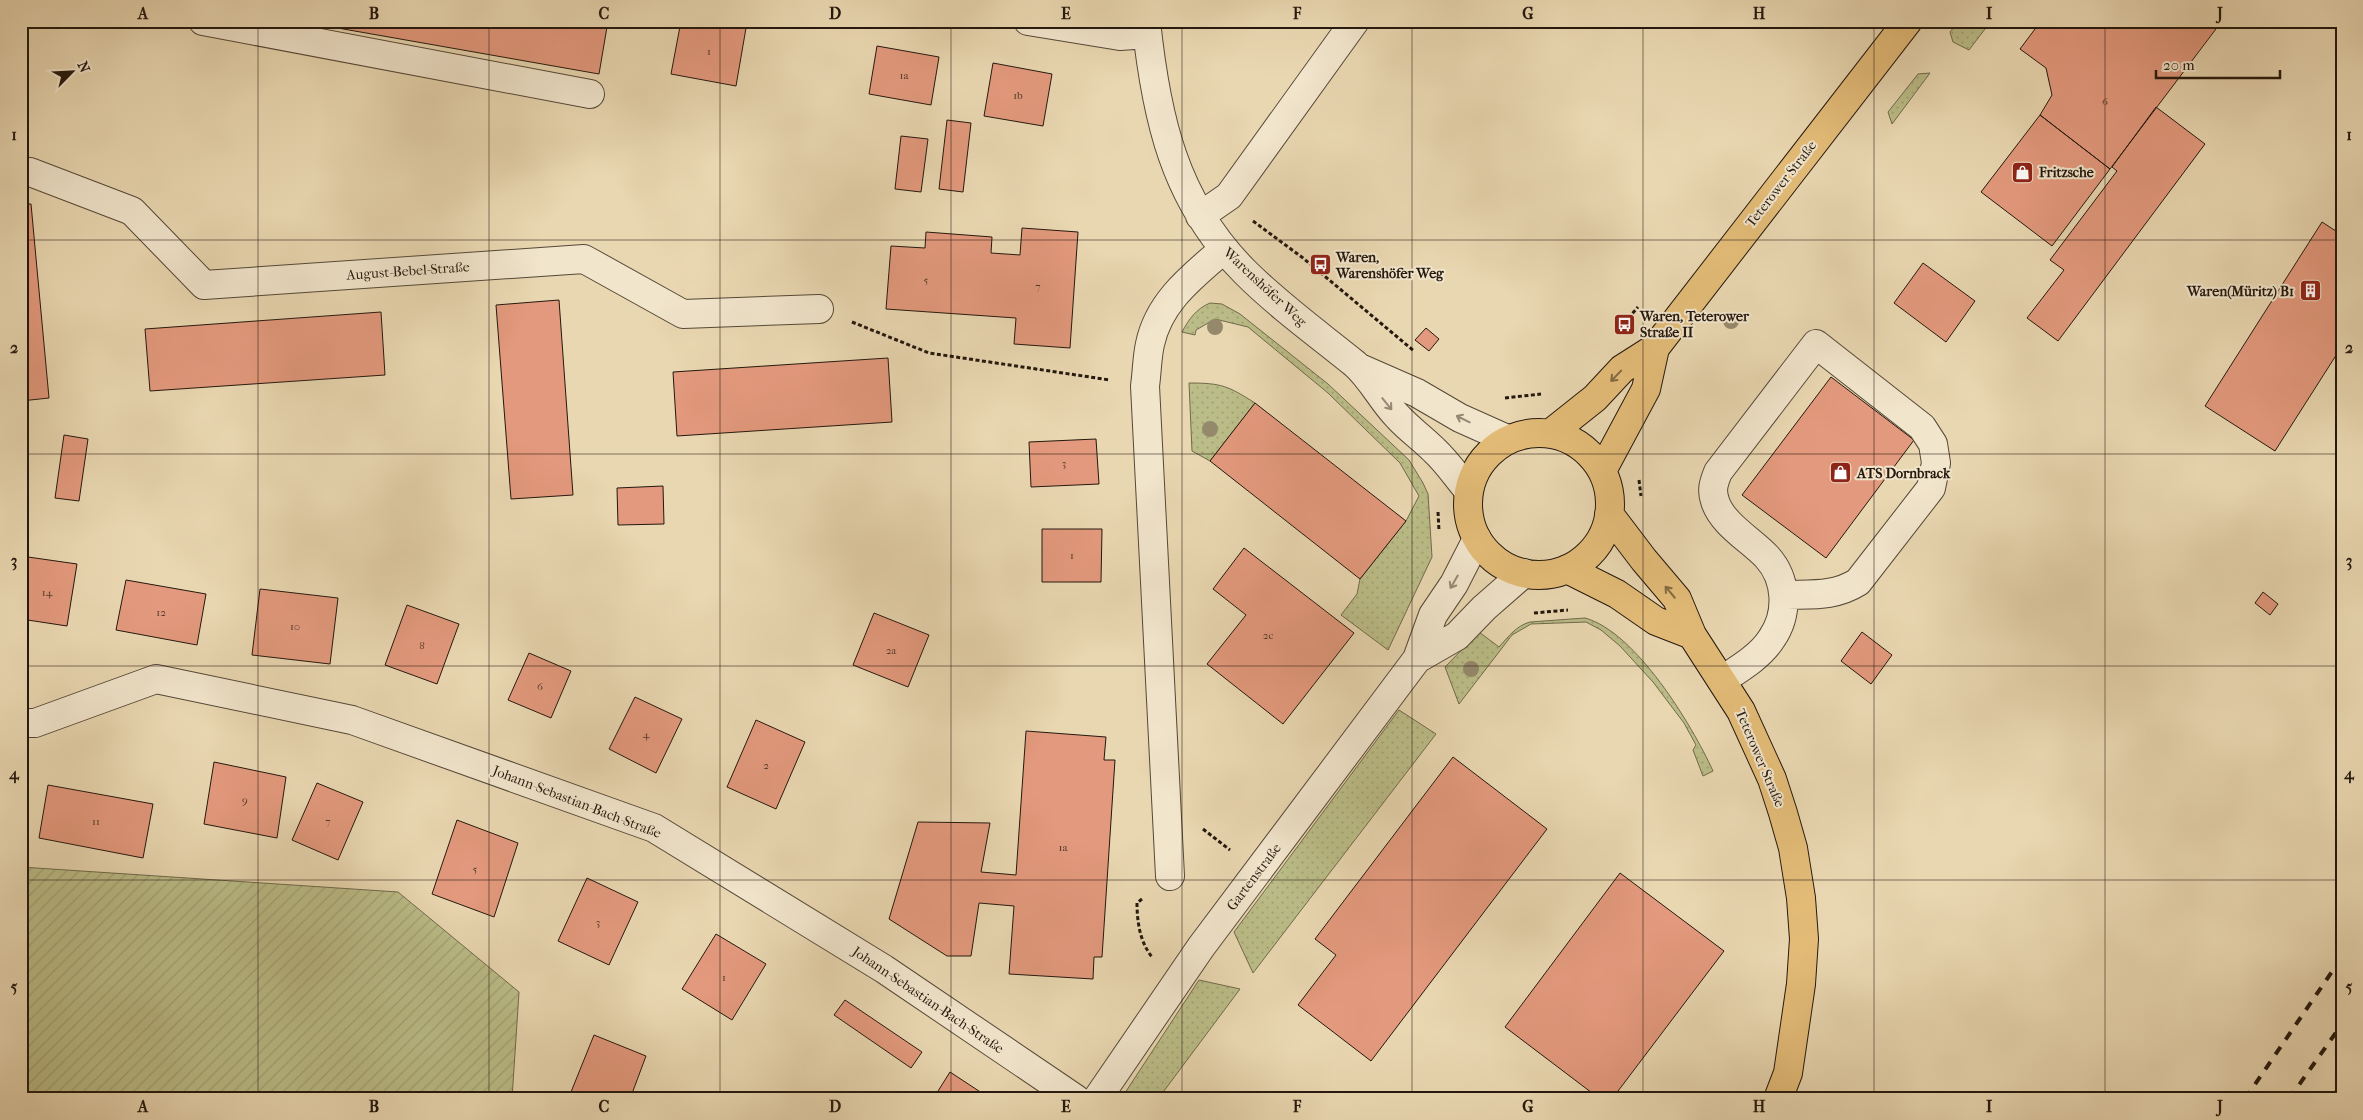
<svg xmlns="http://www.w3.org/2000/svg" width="2363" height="1120" viewBox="0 0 2363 1120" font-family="'IM FELL French Canon',serif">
  <defs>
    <pattern id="grass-dots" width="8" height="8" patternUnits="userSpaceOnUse" patternTransform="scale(1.25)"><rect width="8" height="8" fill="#bbbd88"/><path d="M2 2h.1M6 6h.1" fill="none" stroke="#a1a274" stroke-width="1.8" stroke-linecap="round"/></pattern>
    <pattern id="garden-furrows" width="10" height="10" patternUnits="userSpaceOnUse" patternTransform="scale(1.25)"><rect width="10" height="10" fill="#bbbd88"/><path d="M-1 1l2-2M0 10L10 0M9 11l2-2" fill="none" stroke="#a1a274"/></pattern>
  </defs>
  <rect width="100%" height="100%" fill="#e9d7b1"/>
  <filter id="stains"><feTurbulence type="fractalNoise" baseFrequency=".004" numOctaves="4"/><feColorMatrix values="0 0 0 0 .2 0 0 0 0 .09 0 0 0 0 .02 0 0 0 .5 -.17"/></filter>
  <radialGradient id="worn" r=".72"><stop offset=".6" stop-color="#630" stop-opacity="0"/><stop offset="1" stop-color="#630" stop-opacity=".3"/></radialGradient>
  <path fill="url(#grass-dots)" stroke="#706a4b" d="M1959 21H1991L1969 50 1953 42 1950 32Z
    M1930 73 1892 124 1888 112 1918 74Z
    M1210 303 1222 304 1240 314 1328 384 1409 460 1423 483 1428 494 1432 557 1388 650 1341 615 1357 594 1360 579 1406 521 1419 496 1400 463 1328 393 1248 327 1215 319 1196 330 1195 335 1182 332C1189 319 1196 309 1210 303Z
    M1189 383C1222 383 1228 386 1255 403L1210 461 1192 451Z
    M1585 618C1636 632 1692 725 1713 771L1703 776 1693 750 1696 745 1684 723 1653 682 1620 646 1601 630 1586 622 1531 624 1512 635 1459 704 1445 667 1479 632 1499 647C1509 636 1516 626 1530 622Z
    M1399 710 1436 734 1253 973 1234 932Z
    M1199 980 1240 989 1158 1099H1121Z"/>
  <path fill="url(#garden-furrows)" stroke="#706a4b" d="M21 867 398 892 519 992 512 1099H21Z"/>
  <path fill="#e3997d" stroke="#24180e" d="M276 21H300V25Z
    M333 21H608L599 74 332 27Z
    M681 21H707L746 28 736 86 671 74Z
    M2041 21H2222L2110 169 2040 115 2052 95 2046 68 2020 49Z
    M877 46 939 57 931 105 869 94Z
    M993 63 1052 74 1043 126 984 116Z
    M2156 107 2205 144 2058 341 2027 318 2064 270 2050 260 2117 171 2112 167Z
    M2040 115 2110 169 2052 246 1981 192Z
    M947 120 971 123 963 192 939 189Z
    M901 136 928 139 921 192 895 189Z
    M21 204H31L49 398 21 401Z
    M2322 222 2342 235V346L2275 451 2205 406Z
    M1022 228 1078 232 1070 348 1014 344 1016 318 886 309 891 246 925 248 926 232 992 237 991 253 1020 255Z
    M1923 263 1975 301 1946 342 1894 303Z
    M559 300 573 495 511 499 496 305Z
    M381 312 385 375 150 391 145 329Z
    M1426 328 1439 339 1429 351 1415 340Z
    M888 358 892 422 677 436 673 372Z
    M1831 377 1914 440 1826 558 1742 495Z
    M1255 403 1406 521 1360 579 1210 461Z
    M64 435 88 439 79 501 55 498Z
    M1096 439 1099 484 1031 487 1029 442Z
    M663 486 664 524 618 525 617 488Z
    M1042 529H1102L1101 582H1042Z
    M1244 548 1354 633 1283 724 1207 664 1246 615 1213 589Z
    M21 556 77 564 67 626 21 619Z
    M126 580 206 594 197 645 116 630Z
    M260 589 338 598 330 664 252 655Z
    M2263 592 2278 604 2270 615 2255 603Z
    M407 605 459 624 437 684 385 665Z
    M874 613 929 635 908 687 853 665Z
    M1862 632 1892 655 1871 684 1841 661Z
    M529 653 571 671 551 718 508 700Z
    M635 697 682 719 656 773 609 749Z
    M756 720 805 742 776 809 727 787Z
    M1026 731 1106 737 1104 760H1115L1102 957H1094L1093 979 1009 974 1014 906 979 903 971 956H947L889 919 918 822 990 823 981 872 1016 875Z
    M1453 757 1547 829 1371 1061 1298 1005 1336 955 1315 939Z
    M214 762 286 777 277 838 204 824Z
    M317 783 363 802 338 860 292 840Z
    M48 785 153 804 143 858 39 838Z
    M457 820 518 843 494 917 432 894Z
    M1620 873 1724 951 1612 1099H1600L1505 1027Z
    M587 878 638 902 609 965 558 941Z
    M716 934 766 964 732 1020 682 989Z
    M845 1000 922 1052 911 1068 834 1015Z
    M594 1035 646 1056 630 1099H588L571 1092Z
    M950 1072 991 1099H933Z"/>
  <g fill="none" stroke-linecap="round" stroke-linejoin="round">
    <defs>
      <path id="minor" d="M203 21 590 94
        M1028 21 1120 36 1147 34
        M1146 21C1156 117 1174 201 1245 272 1279 306 1318 334 1355 364 1372 379 1382 401 1398 417 1409 429 1422 438 1434 450 1447 462 1457 477 1468 490
        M21 172H30L132 211 204 285 584 259 683 314 819 309
        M1200 216 1229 196 1355 21
        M1360 368 1417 393 1460 418 1507 439
        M1477 539 1454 584 1433 615 1417 659 1457 636 1484 608 1524 573
        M1722 680C1739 669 1761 656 1772 638 1789 613 1787 579 1767 557 1751 540 1722 524 1715 501 1711 490 1714 482 1718 472L1816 344 1922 427 1933 444 1936 463 1931 488 1858 582C1834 597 1812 594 1784 595
        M21 723H35L156 679 352 720 654 828 884 969 1076 1099
        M1170 876 1145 386C1147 372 1147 357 1150 344 1159 301 1193 276 1224 249
        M1097 1099 1201 947 1417 659"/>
      <path id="major" d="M1551 433 1595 398 1622 369 1655 348 1908 21
        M1468 504a71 71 0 1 1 142 0a71 71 0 1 1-142 0Z
        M1602 471 1646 389 1655 348
        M1609 514 1644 560 1677 599 1692 635 1741 711 1772 779 1783 813 1793 848 1801 898 1804 939 1801 984 1788 1073 1778 1099
        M1567 569 1617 594 1656 621 1692 635"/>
    </defs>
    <use href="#minor" stroke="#554837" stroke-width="30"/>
    <use href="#major" stroke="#24180e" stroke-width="30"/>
    <path stroke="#24180e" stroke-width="3" stroke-dasharray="4 2.5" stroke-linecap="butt" d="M1253 221 1303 258 1414 351
      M852 322 929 353 1110 380
      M1624 323 1638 307
      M1505 398 1541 394
      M1639 480 1641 496
      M1438 512 1439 531
      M1534 613 1568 610
      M1203 829 1230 850
      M1142 899 1137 903C1137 922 1140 942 1152 957"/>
    <use href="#minor" stroke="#f1e5cc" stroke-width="28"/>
    <use href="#major" stroke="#e4bc78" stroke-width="28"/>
    <path stroke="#24180e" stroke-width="4" stroke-dasharray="9 9" stroke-linecap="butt" d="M2245 1099 2342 957
      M2289 1099 2342 1024
      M2331 1099 2342 1083"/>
  </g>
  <g fill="#95896c">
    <circle cx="1731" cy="321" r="8"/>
    <circle cx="1215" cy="327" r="8"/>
    <circle cx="1210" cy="429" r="8"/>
    <circle cx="1471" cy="669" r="8"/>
  </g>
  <defs><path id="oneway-shaft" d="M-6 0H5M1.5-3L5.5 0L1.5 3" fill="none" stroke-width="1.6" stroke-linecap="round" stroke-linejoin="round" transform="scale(1.25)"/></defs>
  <g stroke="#846a43">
    <use href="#oneway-shaft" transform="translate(1616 376) rotate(134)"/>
    <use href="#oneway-shaft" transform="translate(1670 592) rotate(-130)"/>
  </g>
  <g stroke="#958976">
    <use href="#oneway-shaft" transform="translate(1387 404) rotate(51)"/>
    <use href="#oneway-shaft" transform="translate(1463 419) rotate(-154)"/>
    <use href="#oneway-shaft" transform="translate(1454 582) rotate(120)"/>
  </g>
  <path fill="none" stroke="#24180e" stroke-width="1" stroke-opacity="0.55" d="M258 21V1099M489 21V1099M720 21V1099M951 21V1099M1182 21V1099M1412 21V1099M1643 21V1099M1874 21V1099M2105 21V1099M21 240H2342M21 454H2342M21 666H2342M21 880H2342"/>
  <defs>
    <symbol id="shop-square" viewBox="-11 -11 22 22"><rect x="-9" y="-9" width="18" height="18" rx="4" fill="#8f2418" stroke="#f1e5cc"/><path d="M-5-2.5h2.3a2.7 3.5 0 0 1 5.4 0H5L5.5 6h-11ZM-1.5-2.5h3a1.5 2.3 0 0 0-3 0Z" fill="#fff"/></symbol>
    <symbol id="bus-square" viewBox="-11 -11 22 22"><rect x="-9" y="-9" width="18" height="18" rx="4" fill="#8f2418" stroke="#f1e5cc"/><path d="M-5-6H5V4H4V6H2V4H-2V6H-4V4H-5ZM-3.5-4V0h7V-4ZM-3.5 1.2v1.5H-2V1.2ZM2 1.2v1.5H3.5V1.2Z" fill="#fff"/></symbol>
    <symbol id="building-square" viewBox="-11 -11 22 22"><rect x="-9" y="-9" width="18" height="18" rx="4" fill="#8f2418" stroke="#f1e5cc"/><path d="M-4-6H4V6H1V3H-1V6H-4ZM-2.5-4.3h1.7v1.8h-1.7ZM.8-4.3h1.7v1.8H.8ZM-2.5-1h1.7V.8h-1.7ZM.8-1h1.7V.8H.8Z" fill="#fff"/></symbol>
  </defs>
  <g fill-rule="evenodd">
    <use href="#shop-square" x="2010" y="160" width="25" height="25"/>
    <use href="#bus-square" x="1308" y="252" width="25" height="25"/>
    <use href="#building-square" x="2298" y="278" width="25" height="25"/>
    <use href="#bus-square" x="1612" y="312" width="25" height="25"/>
    <use href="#shop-square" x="1828" y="460" width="25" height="25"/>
  </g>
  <g text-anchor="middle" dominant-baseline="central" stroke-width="4" stroke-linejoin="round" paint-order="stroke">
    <g font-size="11" fill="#54382a">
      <text x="709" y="51">1</text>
      <text x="904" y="75">1a</text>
      <text x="1018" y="95">1b</text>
      <text x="2105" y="101">6</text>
      <text x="926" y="280">5</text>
      <text x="1038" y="286">7</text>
      <text x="1064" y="463">3</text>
      <text x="1072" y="555">1</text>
      <text x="47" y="592">14</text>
      <text x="161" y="612">12</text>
      <text x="295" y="626">10</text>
      <text x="1268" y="635">2c</text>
      <text x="422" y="645">8</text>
      <text x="891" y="650">2a</text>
      <text x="540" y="686">6</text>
      <text x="646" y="734">4</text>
      <text x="766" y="765">2</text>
      <text x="245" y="800">9</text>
      <text x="96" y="821">11</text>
      <text x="328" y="821">7</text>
      <text x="1063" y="847">1a</text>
      <text x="475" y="869">5</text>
      <text x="598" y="922">3</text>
      <text x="724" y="977">1</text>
    </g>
    <g font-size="14" font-weight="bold" fill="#24180e" stroke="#f1e5cc" text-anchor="start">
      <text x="2039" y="172">Fritzsche</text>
      <text x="1336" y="257">Waren,<tspan x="1336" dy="16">Warenshöfer Weg</tspan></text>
      <text x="2294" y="291" text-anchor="end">Waren(Müritz) B1</text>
      <text x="1640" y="316">Waren, Teterower<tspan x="1640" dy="16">Straße II</tspan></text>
      <text x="1857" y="473">ATS Dornbrack</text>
    </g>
    <g font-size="14" fill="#24180e" stroke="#f1e5cc">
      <text transform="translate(1781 184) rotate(-52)">Teterower Straße</text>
      <text transform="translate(408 271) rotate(-4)">August-Bebel-Straße</text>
      <text transform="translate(1265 287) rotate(43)">Warenshöfer Weg</text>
      <text transform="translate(1760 758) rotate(67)">Teterower Straße</text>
      <text transform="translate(577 802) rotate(21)">Johann-Sebastian-Bach-Straße</text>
      <text transform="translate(1254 877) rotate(-53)">Gartenstraße</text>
      <text transform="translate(928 1000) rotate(34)">Johann-Sebastian-Bach-Straße</text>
    </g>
  </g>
  <rect width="2363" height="1120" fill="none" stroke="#e9d7b1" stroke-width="55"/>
  <g transform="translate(72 72) rotate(66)" stroke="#f1e5cc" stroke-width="4" paint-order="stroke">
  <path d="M0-4L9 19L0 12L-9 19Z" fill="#24180e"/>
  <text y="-8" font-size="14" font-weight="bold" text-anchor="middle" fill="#24180e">N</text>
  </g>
  <path d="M2156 70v8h124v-8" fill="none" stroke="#24180e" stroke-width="2.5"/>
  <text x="2163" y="70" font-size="15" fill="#24180e" stroke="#f1e5cc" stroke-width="4" paint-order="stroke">20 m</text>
  <rect x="28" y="28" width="2308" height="1064" fill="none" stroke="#24180e" stroke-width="2"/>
  <g font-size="16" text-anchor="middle" font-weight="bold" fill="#24180e">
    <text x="143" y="19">A</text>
    <text x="374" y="19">B</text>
    <text x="604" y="19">C</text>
    <text x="835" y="19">D</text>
    <text x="1066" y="19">E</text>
    <text x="1297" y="19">F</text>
    <text x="1528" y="19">G</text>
    <text x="1759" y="19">H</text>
    <text x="1989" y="19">I</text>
    <text x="2220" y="19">J</text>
    <text x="14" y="140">1</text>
    <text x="2349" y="140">1</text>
    <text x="14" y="353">2</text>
    <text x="2349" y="353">2</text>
    <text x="14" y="566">3</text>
    <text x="2349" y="566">3</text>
    <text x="14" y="779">4</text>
    <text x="2349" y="779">4</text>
    <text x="14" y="992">5</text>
    <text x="2349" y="992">5</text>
    <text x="143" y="1112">A</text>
    <text x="374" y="1112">B</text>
    <text x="604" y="1112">C</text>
    <text x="835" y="1112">D</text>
    <text x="1066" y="1112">E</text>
    <text x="1297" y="1112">F</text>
    <text x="1528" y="1112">G</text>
    <text x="1759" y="1112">H</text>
    <text x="1989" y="1112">I</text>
    <text x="2220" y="1112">J</text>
  </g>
  <rect width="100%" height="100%" filter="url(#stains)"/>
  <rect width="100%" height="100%" fill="url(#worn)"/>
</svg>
